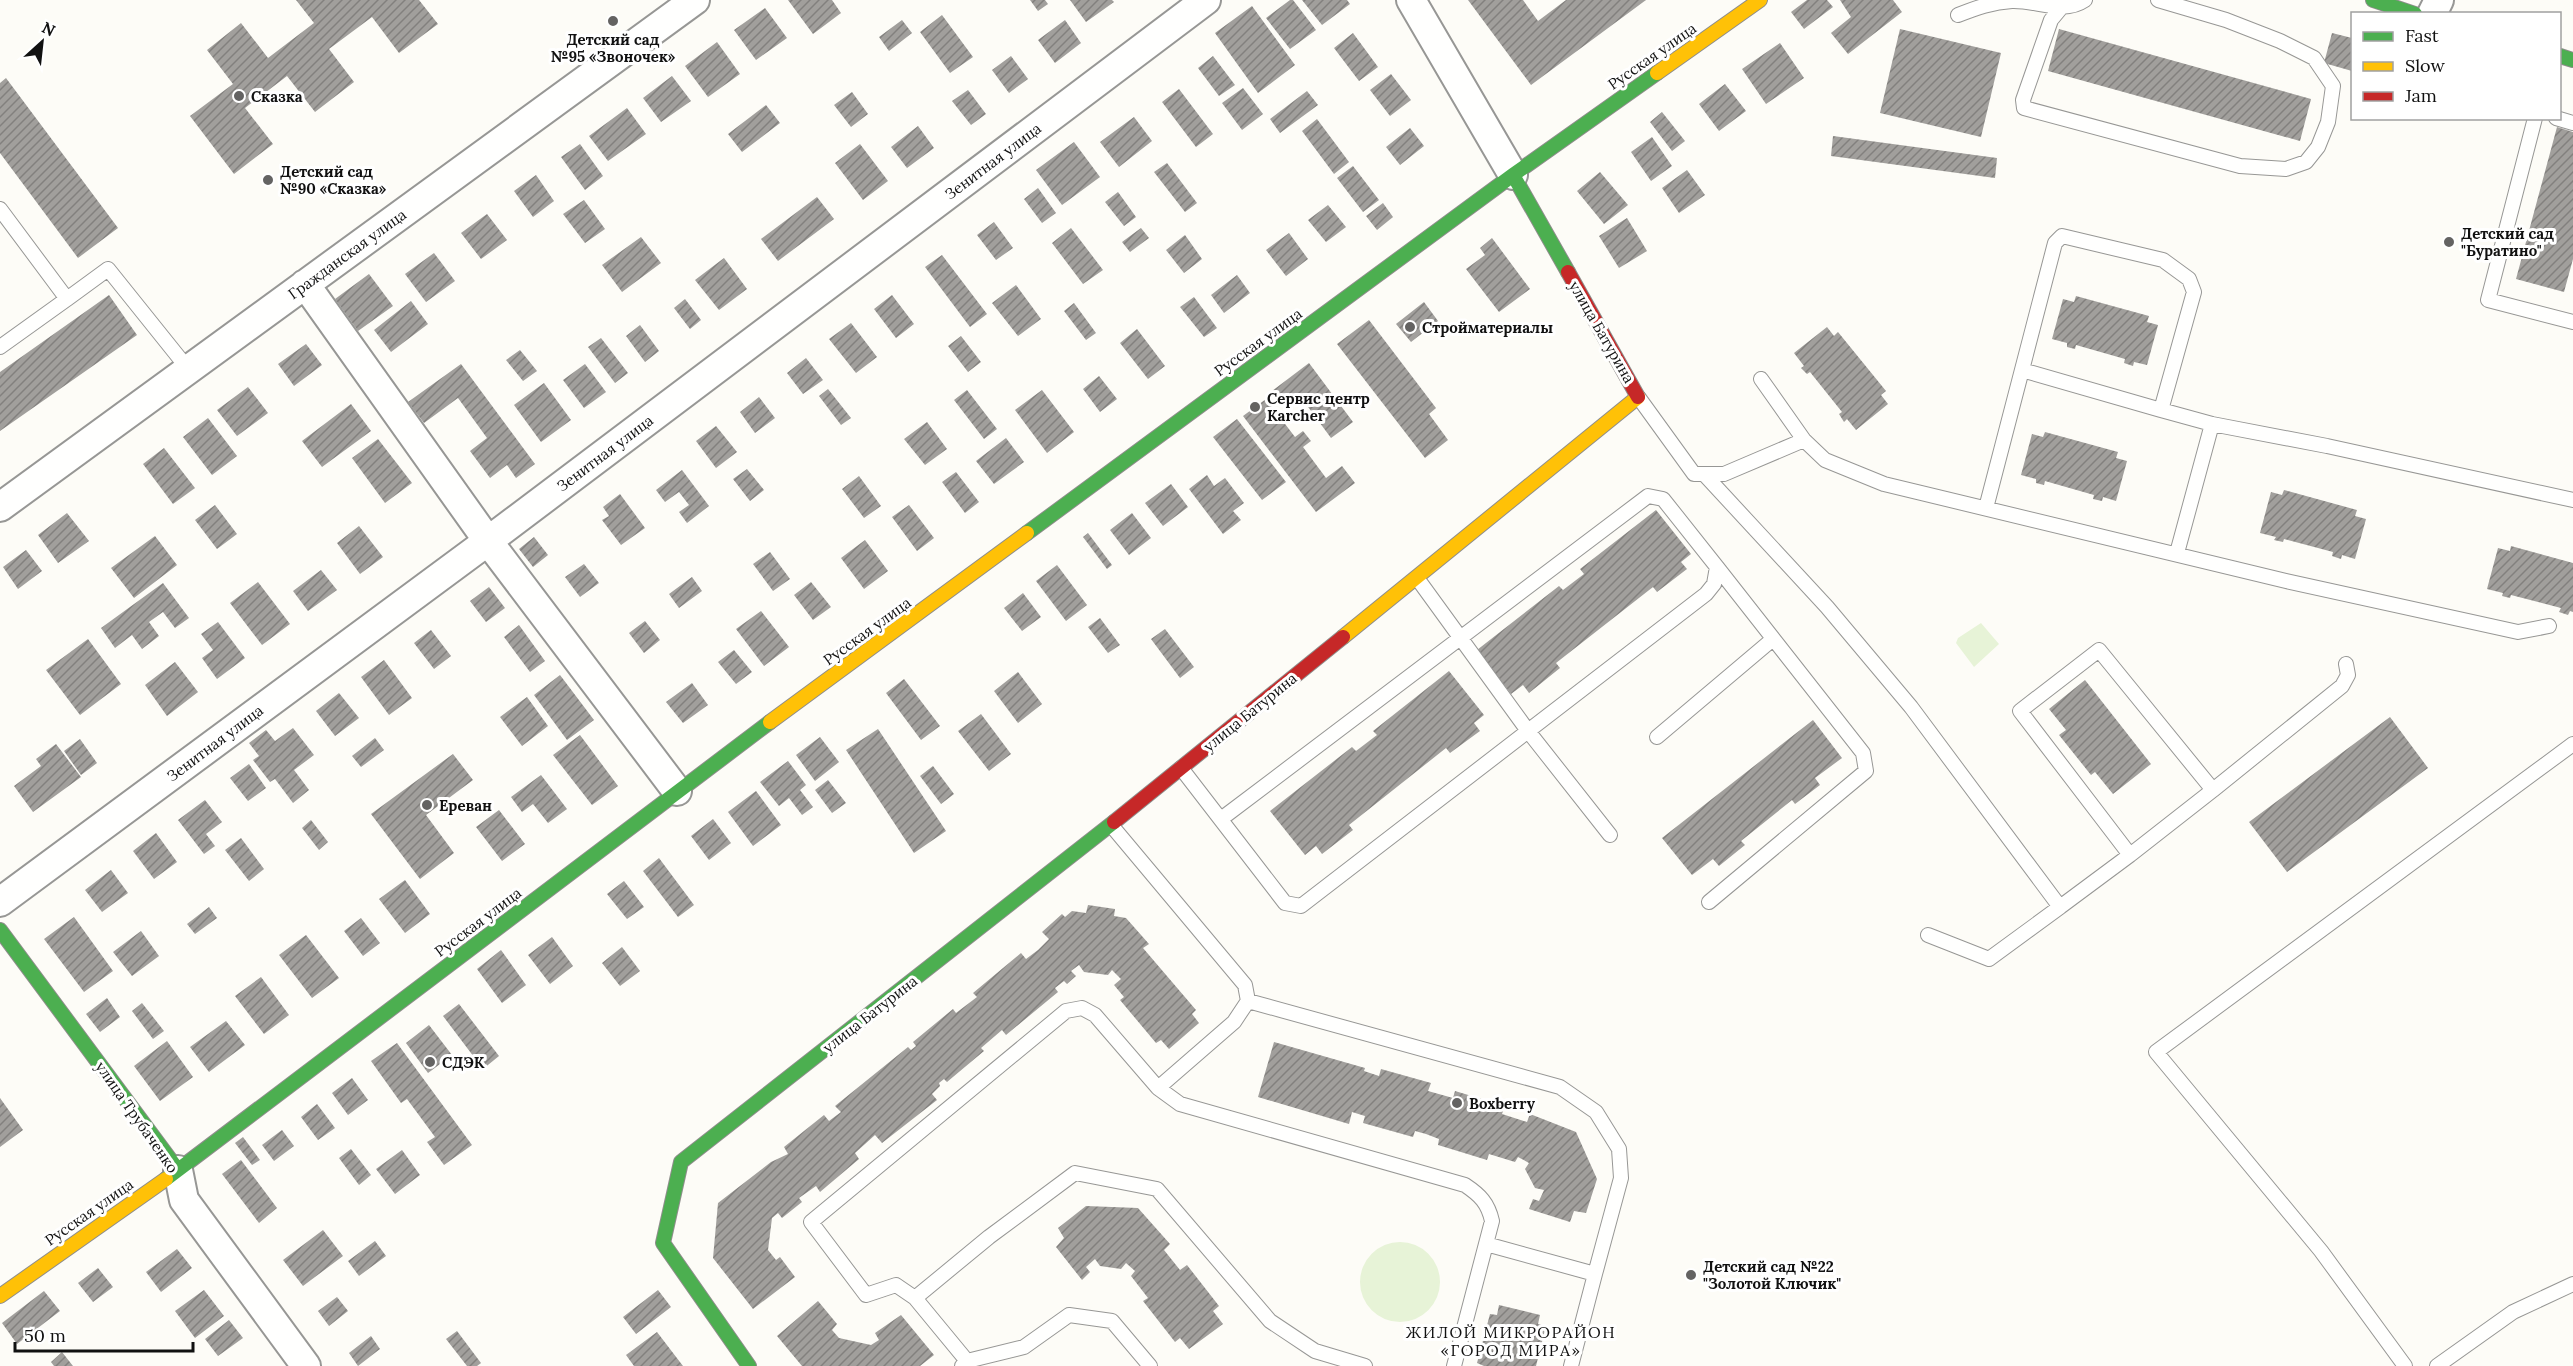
<svg xmlns="http://www.w3.org/2000/svg" width="2573" height="1366" viewBox="0 0 2573 1366" font-family="Lora,serif">
  <defs>
    <pattern id="building-hatch" width="6" height="6" patternUnits="userSpaceOnUse" patternTransform="scale(1.5)"><rect width="6" height="6" fill="#a19f9c"/><path d="M-1 1l2-2M0 6l6-6M5 7l2-2" fill="none" stroke="#82807e"/></pattern>
  </defs>
  <rect width="100%" height="100%" fill="#fdfcf7"/>
  <path fill="#e7f3d7" d="M1981 623 1999 644 1974 667 1956 643 1958 638Z
    M1360 1282a40 40 0 1 1 80 0a40 40 0 1 1-80 0Z"/>
  <path fill="url(#building-hatch)" d="M296 0H419L438 24 399 53 372 17 329 49 354 82 315 112 287 76 245 108 273 144 234 174 190 116 233 84 207 50 241 23 268 58 314 23Z
    M788 0H832L841 13 813 34Z
    M1030 0H1045L1048 4 1038 11Z
    M1070 0H1112L1114 2 1086 22Z
    M1290 0H1293L1316 30 1290 49 1266 18Z
    M1302 0H1347L1350 4 1322 25Z
    M1468 0H1523L1538 21 1566 0H1646L1531 85Z
    M1807 0H1827L1833 7 1804 29 1791 12Z
    M1840 0H1893L1902 12 1848 54 1831 33 1851 17Z
    M1252 6 1295 65 1258 93 1215 33Z
    M765 8 787 38 756 60 734 30Z
    M942 15 973 57 950 73 920 32Z
    M902 20 912 33 889 51 879 37Z
    M1065 20 1081 43 1055 63 1038 40Z
    M1900 29 2001 53 1981 137 1880 113Z
    M2059 29 2311 99 2300 141 2048 71Z
    M1353 33 1378 67 1359 81 1334 48Z
    M2332 33 2352 38V71L2324 63Z
    M717 42 740 74 708 97 685 66Z
    M1780 43 1804 78 1766 104 1742 69Z
    M1011 56 1028 79 1009 93 992 70Z
    M1213 56 1235 85 1219 96 1198 68Z
    M1391 74 1411 100 1390 116 1370 90Z
    M672 76 691 101 661 122 643 98Z
    M6 78 118 228 78 258 0 153V83Z
    M1725 84 1746 111 1719 131 1699 104Z
    M1243 88 1263 114 1242 130 1222 103Z
    M1179 89 1213 134 1196 147 1162 102Z
    M968 90 986 114 971 125 952 101Z
    M1307 91 1318 105 1280 133 1270 119Z
    M852 92 868 114 851 127 834 105Z
    M766 105 780 123 742 152 728 134Z
    M627 108 646 134 608 161 589 136Z
    M1662 112 1685 141 1672 151 1650 122Z
    M1134 117 1152 141 1119 167 1100 142Z
    M1317 119 1349 162 1334 174 1302 131Z
    M918 126 934 148 907 168 891 147Z
    M2557 127 2573 132V259L2564 292 2516 279Z
    M1410 128 1424 146 1400 165 1386 147Z
    M1833 136 1997 158 1995 178 1831 156Z
    M1652 137 1672 166 1651 181 1631 152Z
    M1074 142 1100 177 1062 205 1036 170Z
    M580 144 603 176 585 190 561 157Z
    M860 144 888 181 863 200 835 163Z
    M1167 163 1197 203 1185 212 1154 172Z
    M1353 166 1379 200 1363 212 1337 178Z
    M1687 170 1705 195 1679 213 1662 188Z
    M1600 172 1628 205 1604 224 1577 191Z
    M536 175 554 201 533 217 514 191Z
    M1038 188 1056 213 1042 223 1024 199Z
    M1118 192 1136 217 1124 226 1105 202Z
    M817 197 834 219 778 261 761 239Z
    M584 200 605 229 585 243 563 214Z
    M1383 203 1393 217 1377 230 1366 216Z
    M1328 205 1346 227 1326 242 1308 220Z
    M487 214 507 240 481 259 461 233Z
    M1627 218 1647 251 1619 268 1599 236Z
    M994 222 1013 248 996 260 977 235Z
    M1071 228 1103 270 1083 284 1052 243Z
    M1141 228 1149 238 1130 252 1122 242Z
    M1289 233 1308 259 1286 276 1266 250Z
    M1185 235 1202 259 1184 273 1166 250Z
    M641 237 661 263 622 292 602 265Z
    M1492 238 1530 289 1499 312 1466 269 1485 255 1480 248Z
    M434 253 455 281 426 302 405 274Z
    M942 255 987 314 970 327 925 267Z
    M724 258 747 289 719 310 695 280Z
    M369 274 393 306 358 331 335 299Z
    M1237 275 1250 293 1224 313 1211 295Z
    M1016 285 1041 319 1018 336 992 303Z
    M109 295 137 335 0 431V372Z
    M892 295 914 324 896 338 874 309Z
    M2076 296 2149 316 2147 322 2158 325 2147 365 2134 362 2133 366 2124 363 2125 359 2076 345 2075 349 2067 347V343L2052 339 2063 299 2074 302Z
    M1194 297 1217 328 1204 337 1180 307Z
    M685 299 701 320 690 329 674 308Z
    M411 301 428 324 391 352 374 330Z
    M1424 302 1438 321 1411 342 1396 324Z
    M1074 303 1096 333 1086 340 1064 311Z
    M1369 320 1436 408 1429 414 1448 440 1425 458 1337 344Z
    M851 323 877 357 856 373 829 339Z
    M640 325 659 351 645 362 626 336Z
    M1827 327 1834 336 1838 332 1886 391 1881 395 1888 404 1856 430 1847 419 1844 422 1839 414 1842 412 1810 372 1807 374 1801 368 1804 366 1794 353Z
    M1137 329 1165 366 1148 379 1120 343Z
    M961 336 981 362 968 372 948 346Z
    M601 338 628 373 615 383 588 347Z
    M306 344 322 365 294 386 278 364Z
    M520 350 537 371 523 381 506 360Z
    M806 358 823 380 803 394 787 373Z
    M1309 363 1353 422 1331 438 1300 396 1285 408 1272 391Z
    M461 364 535 464 516 478 507 465 490 478 470 451 487 438 458 398 424 423 408 402Z
    M585 364 606 392 584 408 563 380Z
    M1099 376 1117 399 1100 412 1083 389Z
    M544 383 571 420 541 442 514 405Z
    M248 387 268 413 237 436 217 410Z
    M828 389 851 418 841 425 819 396Z
    M967 390 997 429 984 439 954 400Z
    M1042 390 1074 432 1047 453 1015 410Z
    M759 397 775 418 755 433 740 412Z
    M1266 399 1295 437 1303 431 1311 441 1303 447 1326 478 1342 466 1355 483 1316 512 1243 416Z
    M351 404 371 431 322 467 302 441Z
    M208 418 237 456 212 475 183 437Z
    M1237 419 1286 482 1262 500 1213 437Z
    M927 422 947 449 925 465 904 439Z
    M716 426 737 452 716 468 696 441Z
    M2045 432 2118 452 2116 458 2127 461 2116 501 2103 497 2102 501 2093 499 2094 495 2045 481 2044 485 2036 483V479L2021 475 2032 434 2043 437Z
    M1006 438 1024 462 994 484 976 461Z
    M378 439 412 483 385 503 352 458Z
    M164 448 195 488 173 504 143 464Z
    M747 469 764 490 750 501 733 479Z
    M682 470 709 506 687 523 679 512 689 505 679 492 665 502 656 490Z
    M956 472 979 502 965 513 942 482Z
    M1207 475 1214 486 1225 478 1244 503 1233 511 1241 520 1223 534 1189 489Z
    M859 476 881 506 864 518 842 489Z
    M1171 484 1188 507 1163 526 1145 503Z
    M2284 490 2357 510 2355 516 2366 519 2355 559 2342 555 2341 559 2332 556 2333 552 2284 539 2283 542 2274 540 2276 537 2260 533 2271 492 2282 495Z
    M620 494 645 528 621 545 602 520 609 516 603 507Z
    M215 505 237 534 217 549 195 520Z
    M909 505 934 538 917 551 892 517Z
    M1656 510 1691 554 1681 562 1687 569 1657 592 1653 587 1556 663 1560 668 1529 693 1523 685 1511 694 1477 650 1559 586 1563 590 1584 574 1580 569Z
    M67 513 89 541 58 563 38 535Z
    M1132 513 1151 538 1129 555 1110 530Z
    M359 526 383 557 360 574 337 543Z
    M1088 533 1112 565 1107 569 1083 537Z
    M155 536 177 565 134 598 111 568Z
    M534 537 548 555 533 567 519 549Z
    M865 540 888 571 864 589 841 558Z
    M2511 546 2573 563V612L2570 611 2568 615 2559 612 2561 608 2511 595 2510 598 2502 596 2503 593 2487 589 2498 548 2510 551Z
    M26 550 42 571 18 589 3 567Z
    M770 552 790 579 773 591 753 564Z
    M584 564 599 583 580 597 565 577Z
    M1057 565 1087 605 1066 621 1036 581Z
    M321 570 337 590 308 611 293 591Z
    M692 577 702 591 679 608 669 594Z
    M258 582 290 624 262 645 230 603Z
    M811 582 831 607 813 620 794 595Z
    M163 583 189 618 175 628 163 612 149 622 159 636 142 649 132 635 115 648 101 628Z
    M489 587 505 608 486 622 470 601Z
    M1023 593 1041 617 1022 631 1004 608Z
    M761 611 789 647 764 666 736 629Z
    M1100 618 1120 645 1108 653 1088 627Z
    M645 621 660 640 644 653 629 633Z
    M218 622 245 658 217 679 202 658 213 650 201 634Z
    M519 625 545 661 530 672 504 637Z
    M1165 629 1194 667 1180 678 1151 639Z
    M431 630 451 656 434 669 414 643Z
    M88 639 121 684 80 715 46 670Z
    M734 650 752 672 736 684 718 662Z
    M384 660 412 698 389 715 361 677Z
    M175 662 198 692 167 716 145 685Z
    M1449 671 1484 715 1474 723 1480 731 1450 753 1446 748 1349 825 1353 830 1322 854 1316 846 1305 855 1270 811 1352 747 1356 751 1377 735 1373 731Z
    M1018 672 1042 704 1018 723 994 691Z
    M560 675 594 720 567 740 534 695Z
    M904 679 940 726 921 740 886 693Z
    M2085 680 2151 764 2113 794 2095 772 2091 775 2059 735 2066 730 2049 709Z
    M692 683 708 705 683 723 666 702Z
    M339 693 359 718 335 736 316 711Z
    M527 697 548 726 522 746 500 717Z
    M981 714 1011 754 989 771 958 731Z
    M2390 717 2428 768 2287 872 2249 822Z
    M1813 720 1842 758 1815 778 1820 785 1795 804 1792 800 1741 841 1745 845 1719 866 1713 859 1692 875 1662 838Z
    M293 728 314 755 294 770 309 790 293 803 275 779 270 782 253 760 259 756 249 743 266 730 275 741Z
    M878 729 946 831 914 853 846 750Z
    M580 735 618 786 592 805 553 755Z
    M820 737 839 762 815 781 796 755Z
    M375 738 384 750 361 767 352 756Z
    M80 739 97 763 81 775 64 751Z
    M56 744 81 777 33 812 14 786 41 766 36 759Z
    M453 754 473 780 426 815 454 853 420 879 371 814Z
    M788 761 806 785 800 790 813 807 802 815 789 798 779 806 760 782Z
    M249 764 266 788 248 801 230 778Z
    M933 766 954 794 941 804 920 776Z
    M541 775 567 809 548 823 533 804 522 812 511 797Z
    M828 780 846 803 832 813 815 790Z
    M756 791 781 825 753 846 728 812Z
    M205 800 222 822 206 834 215 846 204 854 178 820Z
    M499 810 525 844 502 861 476 827Z
    M713 819 731 843 709 860 691 836Z
    M311 820 328 842 319 850 302 828Z
    M156 833 177 862 154 879 133 851Z
    M241 838 264 869 249 881 225 850Z
    M659 858 694 905 678 917 643 871Z
    M111 870 128 893 102 912 85 890Z
    M405 880 430 914 405 933 379 899Z
    M624 881 644 907 627 919 607 894Z
    M1088 905 1115 909 1114 916 1126 918 1149 944 1143 948 1196 1010 1192 1014 1199 1023 1169 1049 1161 1040 1156 1043 1120 1000 1124 997 1114 985 1121 979 1112 970 1108 975 1084 972 1079 965 1071 971 1076 976 1067 984 1064 981 1055 988 1058 992 1006 1035 1002 1030 981 1048 984 1051 947 1082 944 1079 939 1083 940 1086 932 1094 937 1100 882 1143 875 1135 855 1153 859 1159 820 1192 816 1186 799 1198 802 1202 782 1218 778 1213 772 1218 768 1250 776 1260 780 1257 795 1277 753 1309 713 1258 718 1203 771 1162 788 1154 784 1147 824 1115 829 1121 841 1112 835 1106 908 1047 911 1050 916 1046 913 1042 953 1009 956 1013 977 997 973 993 1021 953 1026 959 1038 950 1049 939 1042 932 1062 914 1065 917 1072 911 1086 913Z
    M209 907 217 918 195 934 187 924Z
    M74 917 113 971 84 992 44 939Z
    M361 918 380 943 363 956 344 931Z
    M141 931 159 956 132 976 113 952Z
    M306 935 339 978 312 998 279 955Z
    M552 937 573 966 550 984 528 955Z
    M622 947 640 971 620 986 602 963Z
    M501 950 526 985 502 1003 477 969Z
    M261 977 289 1015 264 1034 235 996Z
    M107 998 120 1017 100 1032 86 1014Z
    M142 1003 164 1031 153 1039 132 1011Z
    M459 1004 499 1056 483 1069 443 1016Z
    M226 1021 245 1045 209 1072 190 1047Z
    M429 1025 452 1055 428 1073 406 1043Z
    M167 1041 193 1077 160 1101 134 1066Z
    M1274 1042 1365 1068 1364 1071 1379 1076 1381 1069 1431 1083 1428 1091 1453 1098 1455 1091 1505 1106 1502 1114 1527 1122 1530 1114 1576 1132 1597 1179 1586 1213 1574 1211 1570 1222 1529 1209 1533 1199 1539 1201 1544 1190 1535 1188 1525 1169 1529 1163 1518 1157 1515 1162 1489 1154 1487 1160 1438 1145 1439 1139 1426 1134 1415 1131 1413 1137 1363 1123 1365 1116 1352 1112 1349 1124 1258 1097Z
    M397 1043 472 1145 444 1165 427 1142 435 1137 407 1099 401 1103 371 1061Z
    M352 1078 368 1100 348 1115 332 1093Z
    M0 1098 23 1130 0 1147Z
    M317 1104 335 1128 318 1140 301 1117Z
    M282 1130 294 1146 274 1161 262 1145Z
    M243 1137 260 1160 252 1165 235 1143Z
    M351 1149 371 1175 359 1185 339 1158Z
    M402 1150 420 1175 395 1194 376 1169Z
    M241 1160 277 1208 259 1223 222 1174Z
    M1086 1206 1138 1208 1170 1244 1164 1250 1180 1270 1187 1265 1219 1306 1213 1311 1223 1324 1189 1349 1180 1338 1175 1342 1143 1301 1148 1298 1131 1276 1135 1271 1126 1263 1121 1269 1100 1266 1095 1259 1086 1267 1090 1272 1082 1280 1056 1247 1064 1238 1058 1228Z
    M323 1230 343 1256 303 1286 283 1260Z
    M375 1241 386 1256 359 1276 348 1261Z
    M177 1249 192 1268 161 1292 146 1272Z
    M98 1268 113 1287 93 1302 78 1283Z
    M204 1290 224 1316 195 1338 175 1311Z
    M658 1290 671 1307 636 1334 623 1317Z
    M44 1291 60 1311 17 1344 2 1323Z
    M337 1297 348 1311 329 1326 318 1311Z
    M818 1301 837 1324 832 1330 839 1338 871 1345 879 1340 875 1333 901 1315 934 1355 920 1366H802L777 1336Z
    M1499 1305 1540 1315 1538 1324 1546 1326 1536 1366H1484L1477 1363 1490 1314 1497 1315Z
    M229 1320 243 1338 218 1356 205 1339Z
    M457 1331 481 1363 477 1366H467L446 1339Z
    M657 1332 683 1366H634L626 1355Z
    M371 1336 380 1349 358 1366 349 1353Z
    M62 1352 73 1366H54L51 1362Z"/>
  <g fill="none" stroke-linecap="round" stroke-linejoin="round">
    <defs>
      <path id="lane" d="M2061 8 2051 20 2023 100 2024 108 2240 166 2286 169 2306 162 2318 147 2328 122 2333 86 2314 58 2280 41 2226 20 2158 0
        M1958 15C1976 8 1992 2 2012 1 2037 0 2063 15 2085 0
        M2535 118 2488 300 2573 322
        M2556 118 2573 123
        M0 209 67 299 0 347
        M67 299 108 269 189 370
        M1761 379 1804 440
        M1639 398 1694 474H1724L1804 440 1825 460 1884 484 2286 581 2518 632 2549 626
        M2161 410 2212 424 2327 446 2573 500
        M1704 474 1827 607 1911 707 2060 907 2130 855 2020 711 2099 650 2213 790 2130 855
        M1986 508 2055 243 2062 236 2163 260 2189 279 2194 292 2161 410 2022 370
        M2177 553 2212 424
        M1417 578 1528 731 1610 835
        M1657 737 1773 639
        M1181 768 1285 903 1301 906 1706 594 1714 584 1717 567 1663 499 1648 496 1221 819
        M2213 790 2342 686 2348 675 2346 664
        M1709 902 1866 771 1863 753 1717 567
        M1928 935 1989 959 2060 907
        M1248 1001 1560 1087 1596 1112 1619 1149 1621 1178 1595 1274
        M1158 1088 1180 1104 1465 1185C1480 1195 1488 1203 1492 1221L1454 1366
        M1486 1244 1595 1274 1571 1366
        M915 1298 896 1285 866 1295 811 1222 1066 1011 1082 1008 1095 1015 1158 1088 1234 1022 1248 1001 1245 985 1111 825
        M967 1361 1024 1347 1069 1315 1112 1321 1150 1366
        M962 1366 967 1361 915 1298 989 1237 1075 1173 1157 1189 1270 1321 1315 1351 1365 1366
        M2405 1366 2321 1251 2156 1052 2573 744
        M2437 1366 2513 1312 2573 1284"/>
      <path id="street" d="M1411 0 1513 175
        M2432 14 2439 0
        M305 284 488 541 677 791
        M0 507 695 0
        M0 902 488 541 1206 0
        M178 1170 184 1200 306 1366"/>
      <path id="fast" d="M2373 0 2415 14
        M2560 56 2573 60
        M1513 175 1568 272
        M1027 533 1513 175 1657 73
        M0 930 178 1170
        M166 1179 770 722
        M749 1366 663 1243 681 1162 1114 822"/>
      <path id="slow" d="M1657 73 1760 0
        M1343 637 1638 397
        M770 722 1027 533
        M0 1296 166 1179"/>
      <path id="jam" d="M1568 272 1638 397
        M1114 822 1343 637"/>
    </defs>
    <use href="#lane" stroke="#979795" stroke-width="16"/>
    <use href="#street" stroke="#979795" stroke-width="32"/>
    <use href="#fast" stroke="#8e8d8b" stroke-width="16"/>
    <use href="#slow" stroke="#8e8d8b" stroke-width="16"/>
    <use href="#jam" stroke="#8e8d8b" stroke-width="16"/>
    <use href="#lane" stroke="#fffffe" stroke-width="14"/>
    <use href="#street" stroke="#fffffe" stroke-width="28"/>
    <use href="#fast" stroke="#4caf50" stroke-width="14"/>
    <use href="#slow" stroke="#ffc107" stroke-width="14"/>
    <use href="#jam" stroke="#c62828" stroke-width="14"/>
  </g>
  <g fill="#646362" stroke="#fff" stroke-width="2">
    <circle cx="613" cy="21" r="6"/>
    <circle cx="239" cy="96" r="6"/>
    <circle cx="268" cy="180" r="6"/>
    <circle cx="2449" cy="242" r="6"/>
    <circle cx="1410" cy="327" r="6"/>
    <circle cx="1255" cy="407" r="6"/>
    <circle cx="427" cy="805" r="6"/>
    <circle cx="430" cy="1062" r="6"/>
    <circle cx="1457" cy="1103" r="6"/>
    <circle cx="1691" cy="1275" r="6"/>
  </g>
  <g text-anchor="middle" dominant-baseline="central" stroke-width="6" stroke-linejoin="round" paint-order="stroke">
    <g font-size="15" font-weight="bold" fill="#111" stroke="#fff" text-anchor="start">
      <text x="613" y="39" text-anchor="middle">Детский сад<tspan x="613" dy="17">№95 «Звоночек»</tspan></text>
      <text x="251" y="96">Сказка</text>
      <text x="280" y="171">Детский сад<tspan x="280" dy="17">№90 «Сказка»</tspan></text>
      <text x="2461" y="233">Детский сад<tspan x="2461" dy="17">"Буратино"</tspan></text>
      <text x="1422" y="327">Стройматериалы</text>
      <text x="1267" y="398">Сервис центр<tspan x="1267" dy="17">Karcher</tspan></text>
      <text x="439" y="805">Ереван</text>
      <text x="442" y="1062">СДЭК</text>
      <text x="1469" y="1103">Boxberry</text>
      <text x="1703" y="1266">Детский сад №22<tspan x="1703" dy="17">"Золотой Ключик"</tspan></text>
    </g>
    <g font-size="15" fill="#111" stroke="#fff">
      <text transform="translate(1652 56) rotate(-35)">Русская улица</text>
      <text transform="translate(993 161) rotate(-37)">Зенитная улица</text>
      <text transform="translate(347 254) rotate(-36)">Гражданская улица</text>
      <text transform="translate(1602 332) rotate(60)">улица Батурина</text>
      <text transform="translate(1258 342) rotate(-36)">Русская улица</text>
      <text transform="translate(605 453) rotate(-37)">Зенитная улица</text>
      <text transform="translate(867 631) rotate(-36)">Русская улица</text>
      <text transform="translate(1250 712) rotate(-39)">улица Батурина</text>
      <text transform="translate(215 743) rotate(-37)">Зенитная улица</text>
      <text transform="translate(478 922) rotate(-37)">Русская улица</text>
      <text transform="translate(870 1014) rotate(-38)">улица Батурина</text>
      <text transform="translate(137 1117) rotate(55)">улица Трубаченко</text>
      <text transform="translate(89 1212) rotate(-35)">Русская улица</text>
    </g>
    <g font-size="16" letter-spacing="1.5" fill="#111" stroke="#fff">
      <text x="1511" y="1332">ЖИЛОЙ МИКРОРАЙОН<tspan x="1511" dy="18">«ГОРОД МИРА»</tspan></text>
    </g>
  </g>
  <rect x="2351" y="12" width="210" height="108" fill="#ffffff" stroke="#a0a0a0" stroke-width="1.5"/>
  <rect x="2363" y="32" width="30" height="9" fill="#4caf50" stroke="#a0a0a0" stroke-width="1.5"/>
  <text x="2405" y="42" font-size="18" fill="#111111">Fast</text>
  <rect x="2363" y="62" width="30" height="9" fill="#ffc107" stroke="#a0a0a0" stroke-width="1.5"/>
  <text x="2405" y="72" font-size="18" fill="#111111">Slow</text>
  <rect x="2363" y="92" width="30" height="9" fill="#c62828" stroke="#a0a0a0" stroke-width="1.5"/>
  <text x="2405" y="102" font-size="18" fill="#111111">Jam</text>
  <g transform="translate(42 42) rotate(27)" stroke="#ffffff" stroke-width="4.5" paint-order="stroke">
  <path d="M0-4.5L10 22L0 15L-10 22Z" fill="#111111"/>
  <text y="-9" font-size="16" font-weight="bold" text-anchor="middle" fill="#111111">N</text>
  </g>
  <path d="M15 1342v9h178v-9" fill="none" stroke="#111111" stroke-width="3"/>
  <text x="24" y="1342" font-size="18" fill="#111111" stroke="#ffffff" stroke-width="4.5" paint-order="stroke">50 m</text>
</svg>
